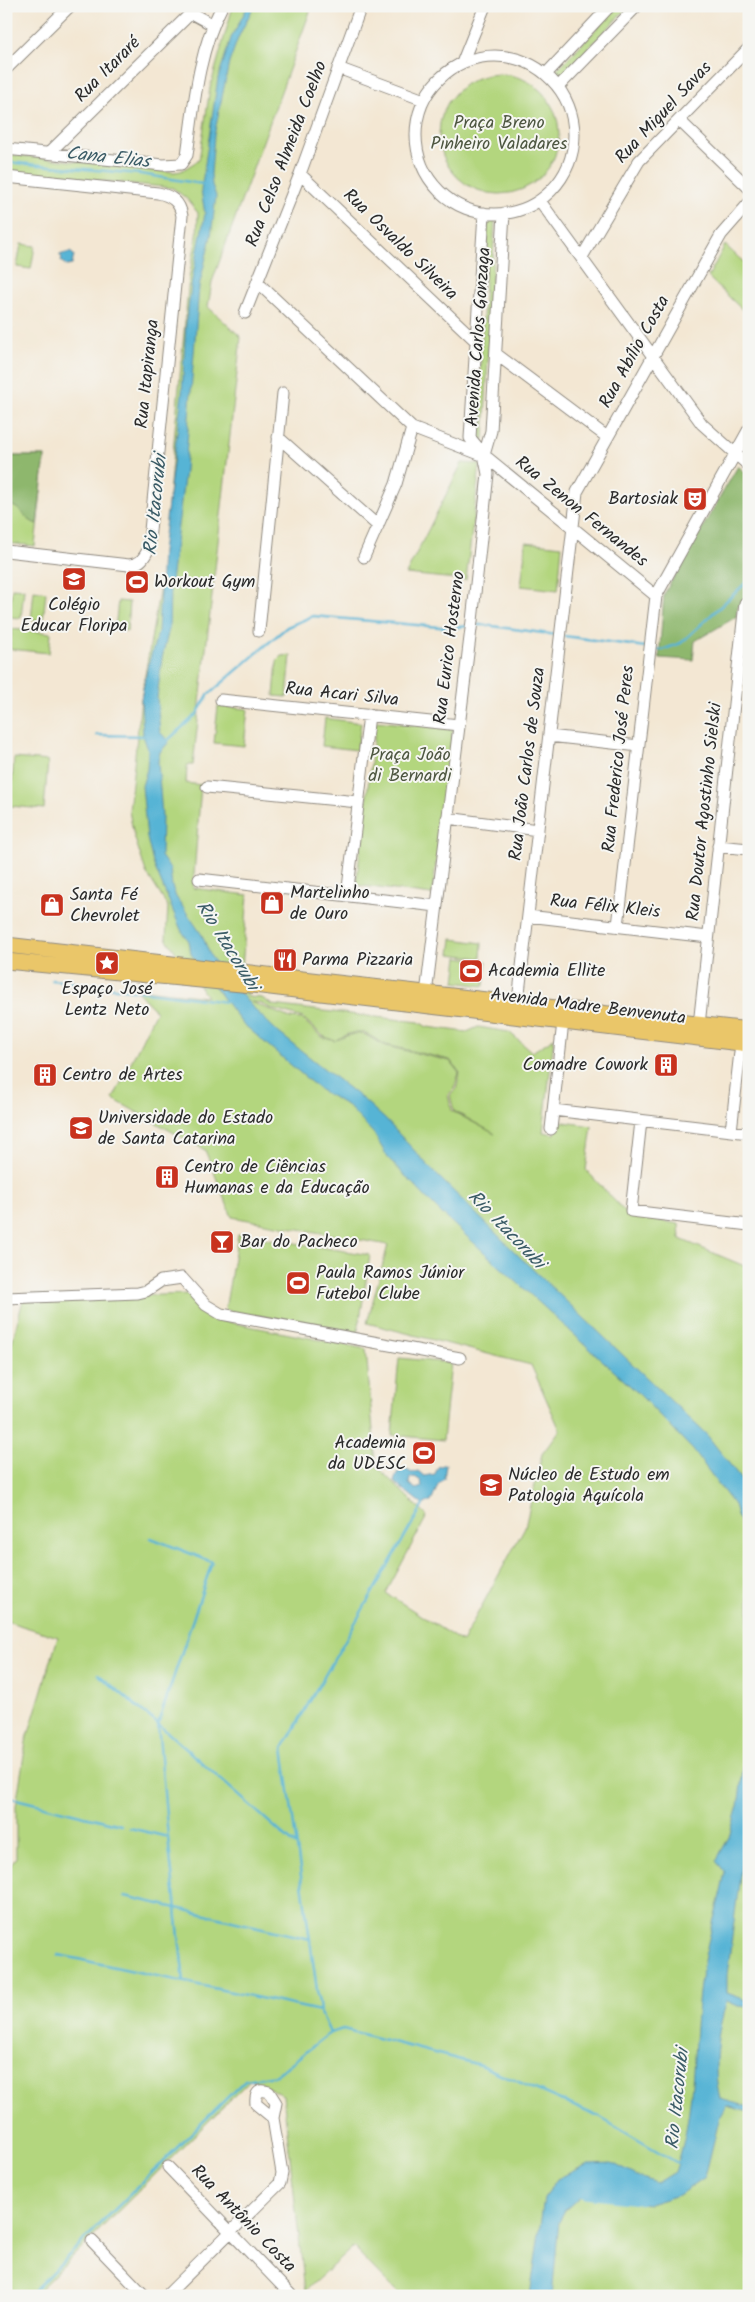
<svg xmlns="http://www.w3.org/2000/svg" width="755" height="2302" viewBox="0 0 755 2302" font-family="Kalam,sans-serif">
  <rect width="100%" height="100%" fill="#f6f6f2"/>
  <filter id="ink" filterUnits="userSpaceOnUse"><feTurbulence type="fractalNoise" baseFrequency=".02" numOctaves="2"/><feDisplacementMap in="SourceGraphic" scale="10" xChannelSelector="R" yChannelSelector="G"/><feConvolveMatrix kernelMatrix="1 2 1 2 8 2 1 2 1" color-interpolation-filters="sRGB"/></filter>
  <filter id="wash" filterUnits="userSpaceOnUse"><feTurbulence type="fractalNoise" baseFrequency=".0096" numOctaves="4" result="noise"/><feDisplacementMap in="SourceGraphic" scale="20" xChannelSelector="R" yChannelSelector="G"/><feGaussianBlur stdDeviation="1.12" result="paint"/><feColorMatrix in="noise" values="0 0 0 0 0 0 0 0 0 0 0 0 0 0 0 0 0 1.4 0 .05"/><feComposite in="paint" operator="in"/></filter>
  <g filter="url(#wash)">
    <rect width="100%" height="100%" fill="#f3e7d3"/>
    <path fill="#b3d67e" stroke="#6f8054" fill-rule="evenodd" d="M233 6H312L212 282 208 307 241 337 193 765H187L186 783 201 785 193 888 248 895 242 967 248 997 262 998 272 1005 419 1022 427 1027 467 1032 478 1027 509 1032 532 1052 554 1038 543 1132 555 1134 557 1121 592 1126 586 1170 628 1215 679 1224 680 1239 749 1268V2296H401L353 2247 305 2291 283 2095 251 2079 33 2296H6V1871L16 1858V1806L26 1742 58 1637 6 1621V1366L23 1300 188 1294 218 1320 366 1349 376 1466 427 1516 386 1593 462 1642 525 1527 542 1454 560 1430 531 1365 367 1323 388 1245 232 1217 205 1150 113 1099 156 1011 135 989 207 997 191 974 6 955V949L188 970 166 938 168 907 146 872 134 836 129 811 141 699 161 581 189 278 197 236 198 213 187 199 173 188 6 171V154L174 172 181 171 199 160 210 88ZM251 1002 260 1003 272 1009 303 1018 323 1036 335 1041 322 1037 302 1019 290 1018ZM363 1032 386 1045 450 1060 460 1073 456 1090 450 1095 454 1111 495 1134 452 1111 448 1095 454 1089 459 1073 450 1061 386 1046 362 1033 349 1035 336 1040 348 1034Z
      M618 6H629L561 77 555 72Z
      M439 134a60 60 0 1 1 120 0a60 60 0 1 1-120 0Z
      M488 220H495L484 439 481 440 477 438Z
      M21 244 35 246 31 269 17 267Z
      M725 245 749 267V316L708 277Z
      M6 456H45L35 546 6 543Z
      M462 463 480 464 466 580 406 574Z
      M526 542 562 546 558 590 521 586Z
      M12 588 24 589 21 618 9 617Z
      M34 590 46 592 43 621 31 620Z
      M118 601 129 602 127 631 115 630Z
      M12 629 51 633 49 653 9 649Z
      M291 655 287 697 274 696 277 661 282 656Z
      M218 706 248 709 244 746 214 743Z
      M325 718 361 723 357 750 322 746Z
      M376 721 453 729 432 895 356 885Z
      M14 758 48 761 44 809 10 806Z
      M452 939 482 943 481 958 450 954Z
      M458 957 487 961 484 986 455 982Z
      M238 1234 370 1255 358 1332 225 1310Z
      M399 1358 451 1363 443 1440 392 1435Z"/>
    <path fill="#8eb76d" stroke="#5c714c" d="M6 456H45L37 524C26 521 24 511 13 506L6 508Z
      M738 466 749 476V602L738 606 736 617 695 641 693 660 659 658 664 594Z"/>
    <path fill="#57b4d5" stroke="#417080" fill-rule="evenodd" d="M248 6H254L238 38 229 63 214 136 211 174 212 185 216 196 211 236 199 287 185 470 170 590 169 629 162 658 157 698 160 732 169 742 160 752 158 761 162 817 161 856 170 869 172 886 176 897 202 935 211 957 253 1008 279 1033 365 1101 386 1120 435 1173 524 1261 707 1435 749 1489V1553L734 1505 693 1450 639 1394 438 1210 388 1158 374 1134 348 1106 320 1090 241 1022 191 954 189 941 181 930 153 863 147 838 142 786 147 769 148 750 143 735 141 699 148 665 158 633 162 551 182 393 186 324 192 280 205 214 201 190 218 78 231 38Z
      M70 252 74 255 72 265 67 266 61 261 62 257 59 255Z
      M446 1464 444 1479 438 1485 432 1500 423 1505 394 1482 397 1473 405 1469 412 1473 418 1471 424 1476 435 1474 438 1467ZM415 1477 421 1481 422 1487 416 1489 409 1484 410 1478Z
      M749 1727V1840L743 1852 727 1975V1993L749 2001V2007L738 2006 727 2001C717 2031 712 2068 720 2099L749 2107V2112L726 2106 720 2116 705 2177 679 2195 649 2204 631 2202 616 2191 584 2193 565 2210 559 2221 552 2296H530L544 2198 557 2179 588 2164 612 2163 639 2177 657 2183 675 2172C696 2111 692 2047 700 1984 705 1946 718 1909 725 1872L716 1861 729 1837 738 1806Z"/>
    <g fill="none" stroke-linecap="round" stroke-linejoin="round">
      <path stroke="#57b4d5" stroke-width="2.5" d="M6 162 140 174 203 184
        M475 625H485L557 635
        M564 636 646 647
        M654 649 662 650 681 643 749 580
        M97 735 146 736
        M167 741 197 714 208 695 287 627 313 616 451 628 467 626
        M52 980 227 1002
        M151 1538 212 1562 158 1724 295 1845
        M98 1674 158 1724 168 1837
        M12 1798 121 1825
        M130 1828 168 1837 184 1982
        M125 1896 310 1939
        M59 1955 320 2011 330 2033
        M320 2011 283 1748 423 1505
        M28 2296 245 2080 276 2075 330 2033 343 2029 480 2065 599 2117 681 2165"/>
      <path stroke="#57b4d5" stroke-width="15" d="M585 2191 639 2197"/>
    </g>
  </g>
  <g filter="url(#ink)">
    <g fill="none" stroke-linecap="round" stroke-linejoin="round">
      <defs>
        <path id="minor" d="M185 6 191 13 213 25
          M416 135a79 79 0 1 1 158 0a79 79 0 1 1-158 0Z
          M462 63 485 6
          M338 68 424 100
          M6 69 70 6
          M546 74 610 6
          M558 87 637 6
          M679 120 749 188
          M6 149 163 165 181 164 187 155C194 105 198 52 222 6
          M49 153 191 13
          M300 174 476 341
          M6 177 158 193C172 196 180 202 182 216L148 550C143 560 139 564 129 565L6 551
          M540 201 702 424 749 466
          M484 213 470 438 484 455 656 596
          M582 257 639 161 749 48
          M257 282 412 428 482 455
          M245 313 300 174 361 6
          M496 354 607 437
          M278 437 378 526
          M364 557 396 484 412 428
          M259 631 283 393
          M221 700 459 725
          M549 736 639 746
          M207 787 358 802
          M447 818 538 830
          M718 846 749 849
          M199 879 437 906
          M347 896 369 715
          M528 916 708 937
          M618 926 656 596 749 429
          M426 994 472 621 488 474 484 455 491 431 504 213
          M517 1010 577 492 721 235 749 203
          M699 1025 745 603
          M553 1110 749 1133
          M641 1121 631 1211 749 1225
          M551 1129 563 1022
          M731 1131 741 1043
          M6 1298 138 1293 146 1291 161 1281 182 1278 206 1305 221 1314 460 1358
          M168 2167 292 2296
          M92 2241 145 2296
          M166 2296 280 2183 282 2173 273 2118 276 2103 269 2092C258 2088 255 2094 256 2104L273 2118"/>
        <path id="major" d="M6 945 749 1030
          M6 961 262 986 749 1044"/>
      </defs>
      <use href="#minor" stroke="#8f897f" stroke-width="13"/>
      <use href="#major" stroke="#8f897f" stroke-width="17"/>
      <use href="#minor" stroke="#fff" stroke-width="11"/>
      <use href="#major" stroke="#eac669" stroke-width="15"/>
    </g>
  </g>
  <defs>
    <symbol id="theatre-square" viewBox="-11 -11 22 22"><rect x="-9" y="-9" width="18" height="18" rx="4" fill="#c8321e" stroke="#f6f6f2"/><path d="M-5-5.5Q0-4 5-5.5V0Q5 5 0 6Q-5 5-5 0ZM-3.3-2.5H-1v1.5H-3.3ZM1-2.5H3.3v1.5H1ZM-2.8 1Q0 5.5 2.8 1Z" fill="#fff"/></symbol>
    <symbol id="school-square" viewBox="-11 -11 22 22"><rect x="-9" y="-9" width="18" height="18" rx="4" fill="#c8321e" stroke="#f6f6f2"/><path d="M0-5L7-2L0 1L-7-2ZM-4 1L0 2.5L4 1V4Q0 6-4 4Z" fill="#fff"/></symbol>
    <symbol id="stadium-square" viewBox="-11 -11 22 22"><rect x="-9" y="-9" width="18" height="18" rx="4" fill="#c8321e" stroke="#f6f6f2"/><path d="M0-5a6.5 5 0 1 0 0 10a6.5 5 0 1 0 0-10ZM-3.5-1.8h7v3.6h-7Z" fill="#fff"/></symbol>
    <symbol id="shop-square" viewBox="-11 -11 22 22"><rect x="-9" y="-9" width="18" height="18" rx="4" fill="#c8321e" stroke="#f6f6f2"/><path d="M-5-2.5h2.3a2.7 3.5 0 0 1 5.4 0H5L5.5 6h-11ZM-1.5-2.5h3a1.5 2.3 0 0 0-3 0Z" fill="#fff"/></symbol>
    <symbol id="restaurant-square" viewBox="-11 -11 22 22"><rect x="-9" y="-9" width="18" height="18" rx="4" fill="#c8321e" stroke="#f6f6f2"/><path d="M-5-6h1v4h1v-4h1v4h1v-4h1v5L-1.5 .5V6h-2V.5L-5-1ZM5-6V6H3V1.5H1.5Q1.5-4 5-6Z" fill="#fff"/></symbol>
    <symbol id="sight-square" viewBox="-11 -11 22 22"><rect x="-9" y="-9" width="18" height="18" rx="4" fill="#c8321e" stroke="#f6f6f2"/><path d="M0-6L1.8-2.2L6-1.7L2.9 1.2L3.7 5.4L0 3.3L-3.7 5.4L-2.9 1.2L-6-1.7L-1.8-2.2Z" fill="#fff"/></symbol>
    <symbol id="building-square" viewBox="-11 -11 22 22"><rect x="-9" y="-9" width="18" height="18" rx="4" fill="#c8321e" stroke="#f6f6f2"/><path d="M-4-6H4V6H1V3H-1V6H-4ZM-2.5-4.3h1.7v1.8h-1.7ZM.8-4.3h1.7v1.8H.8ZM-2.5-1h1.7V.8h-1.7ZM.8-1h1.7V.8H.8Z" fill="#fff"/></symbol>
    <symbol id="university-square" viewBox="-11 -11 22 22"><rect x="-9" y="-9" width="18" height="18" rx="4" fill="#c8321e" stroke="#f6f6f2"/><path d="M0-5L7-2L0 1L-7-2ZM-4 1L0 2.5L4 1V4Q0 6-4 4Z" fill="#fff"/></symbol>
    <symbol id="bar-square" viewBox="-11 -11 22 22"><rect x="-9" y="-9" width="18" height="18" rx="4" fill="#c8321e" stroke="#f6f6f2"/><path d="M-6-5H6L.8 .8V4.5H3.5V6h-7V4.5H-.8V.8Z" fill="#fff"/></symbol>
  </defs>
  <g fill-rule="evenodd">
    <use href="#theatre-square" x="681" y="485" width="28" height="28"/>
    <use href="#school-square" x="60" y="565" width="28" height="28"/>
    <use href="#stadium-square" x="123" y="568" width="28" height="28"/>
    <use href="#shop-square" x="258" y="889" width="28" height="28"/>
    <use href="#shop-square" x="38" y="891" width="28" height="28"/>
    <use href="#restaurant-square" x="271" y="946" width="28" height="28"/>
    <use href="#sight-square" x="93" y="949" width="28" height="28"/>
    <use href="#stadium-square" x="457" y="957" width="28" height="28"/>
    <use href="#building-square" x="652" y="1051" width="28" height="28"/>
    <use href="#building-square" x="31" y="1061" width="28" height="28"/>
    <use href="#university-square" x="67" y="1114" width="28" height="28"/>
    <use href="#building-square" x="153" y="1163" width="28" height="28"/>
    <use href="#bar-square" x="208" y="1228" width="28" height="28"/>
    <use href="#stadium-square" x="284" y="1269" width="28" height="28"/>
    <use href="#stadium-square" x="410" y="1439" width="28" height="28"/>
    <use href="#university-square" x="477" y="1471" width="28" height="28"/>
  </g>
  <g text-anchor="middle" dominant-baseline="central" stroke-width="4" stroke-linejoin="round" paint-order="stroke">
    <g font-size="18" fill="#2b2b2b" stroke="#f6f6f2">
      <text transform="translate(108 70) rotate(-45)">Rua Itararé</text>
      <text transform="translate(664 113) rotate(-47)">Rua Miguel Savas</text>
      <text transform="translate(287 154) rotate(-69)">Rua Celso Almeida Coelho</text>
      <text transform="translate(400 245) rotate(44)">Rua Osvaldo Silveira</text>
      <text transform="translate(479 337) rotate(-86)">Avenida Carlos Gonzaga</text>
      <text transform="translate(635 352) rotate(-61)">Rua Abílio Costa</text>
      <text transform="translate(148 374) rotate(-84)">Rua Itapiranga</text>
      <text transform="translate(581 512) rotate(39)">Rua Zenon Fernandes</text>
      <text transform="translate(450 648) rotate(-83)">Rua Eurico Hosterno</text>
      <text transform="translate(342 695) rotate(6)">Rua Acari Silva</text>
      <text transform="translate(619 759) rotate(-84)">Rua Frederico José Peres</text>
      <text transform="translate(528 764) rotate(-83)">Rua João Carlos de Souza</text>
      <text transform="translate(705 812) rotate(-84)">Rua Doutor Agostinho Sielski</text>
      <text transform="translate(605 907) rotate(6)">Rua Félix Kleis</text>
      <text transform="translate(588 1007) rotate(7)">Avenida Madre Benvenuta</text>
      <text transform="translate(243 2219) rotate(46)">Rua Antônio Costa</text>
    </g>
    <g font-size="18" fill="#4d5640" stroke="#f6f6f2">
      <text x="499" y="123">Praça Breno<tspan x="499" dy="21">Pinheiro Valadares</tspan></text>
      <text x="410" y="755">Praça João<tspan x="410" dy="21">di Bernardi</tspan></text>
    </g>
    <g font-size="18" fill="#2b2b2b" stroke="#f6f6f2" text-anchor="start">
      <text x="678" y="499" text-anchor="end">Bartosiak</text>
      <text x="154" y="582">Workout Gym</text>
      <text x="74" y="605" text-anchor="middle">Colégio<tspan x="74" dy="21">Educar Floripa</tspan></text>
      <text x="290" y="893">Martelinho<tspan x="290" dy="21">de Ouro</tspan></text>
      <text x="70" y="895">Santa Fé<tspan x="70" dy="21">Chevrolet</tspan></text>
      <text x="302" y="960">Parma Pizzaria</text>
      <text x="488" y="971">Academia Ellite</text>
      <text x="107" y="989" text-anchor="middle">Espaço José<tspan x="107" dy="21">Lentz Neto</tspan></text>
      <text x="648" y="1065" text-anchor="end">Comadre Cowork</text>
      <text x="62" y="1075">Centro de Artes</text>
      <text x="98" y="1118">Universidade do Estado<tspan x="98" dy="21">de Santa Catarina</tspan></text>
      <text x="184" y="1167">Centro de Ciências<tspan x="184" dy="21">Humanas e da Educação</tspan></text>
      <text x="240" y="1242">Bar do Pacheco</text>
      <text x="316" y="1273">Paula Ramos Júnior<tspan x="316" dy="21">Futebol Clube</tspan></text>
      <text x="406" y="1443" text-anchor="end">Academia<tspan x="406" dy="21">da UDESC</tspan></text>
      <text x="508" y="1475">Núcleo de Estudo em<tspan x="508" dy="21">Patologia Aquícola</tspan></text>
    </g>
    <g font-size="19" font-style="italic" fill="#3a5b66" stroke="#f6f6f2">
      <text transform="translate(108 158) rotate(6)">Cana Elias</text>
      <text transform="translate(156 505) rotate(-84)">Rio Itacorubi</text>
      <text transform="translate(227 946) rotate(58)">Rio Itacorubi</text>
      <text transform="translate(506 1230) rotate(46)">Rio Itacorubi</text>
      <text transform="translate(678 2099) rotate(-84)">Rio Itacorubi</text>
    </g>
  </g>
  <rect width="755" height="2302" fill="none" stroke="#f6f6f2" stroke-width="25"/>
</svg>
